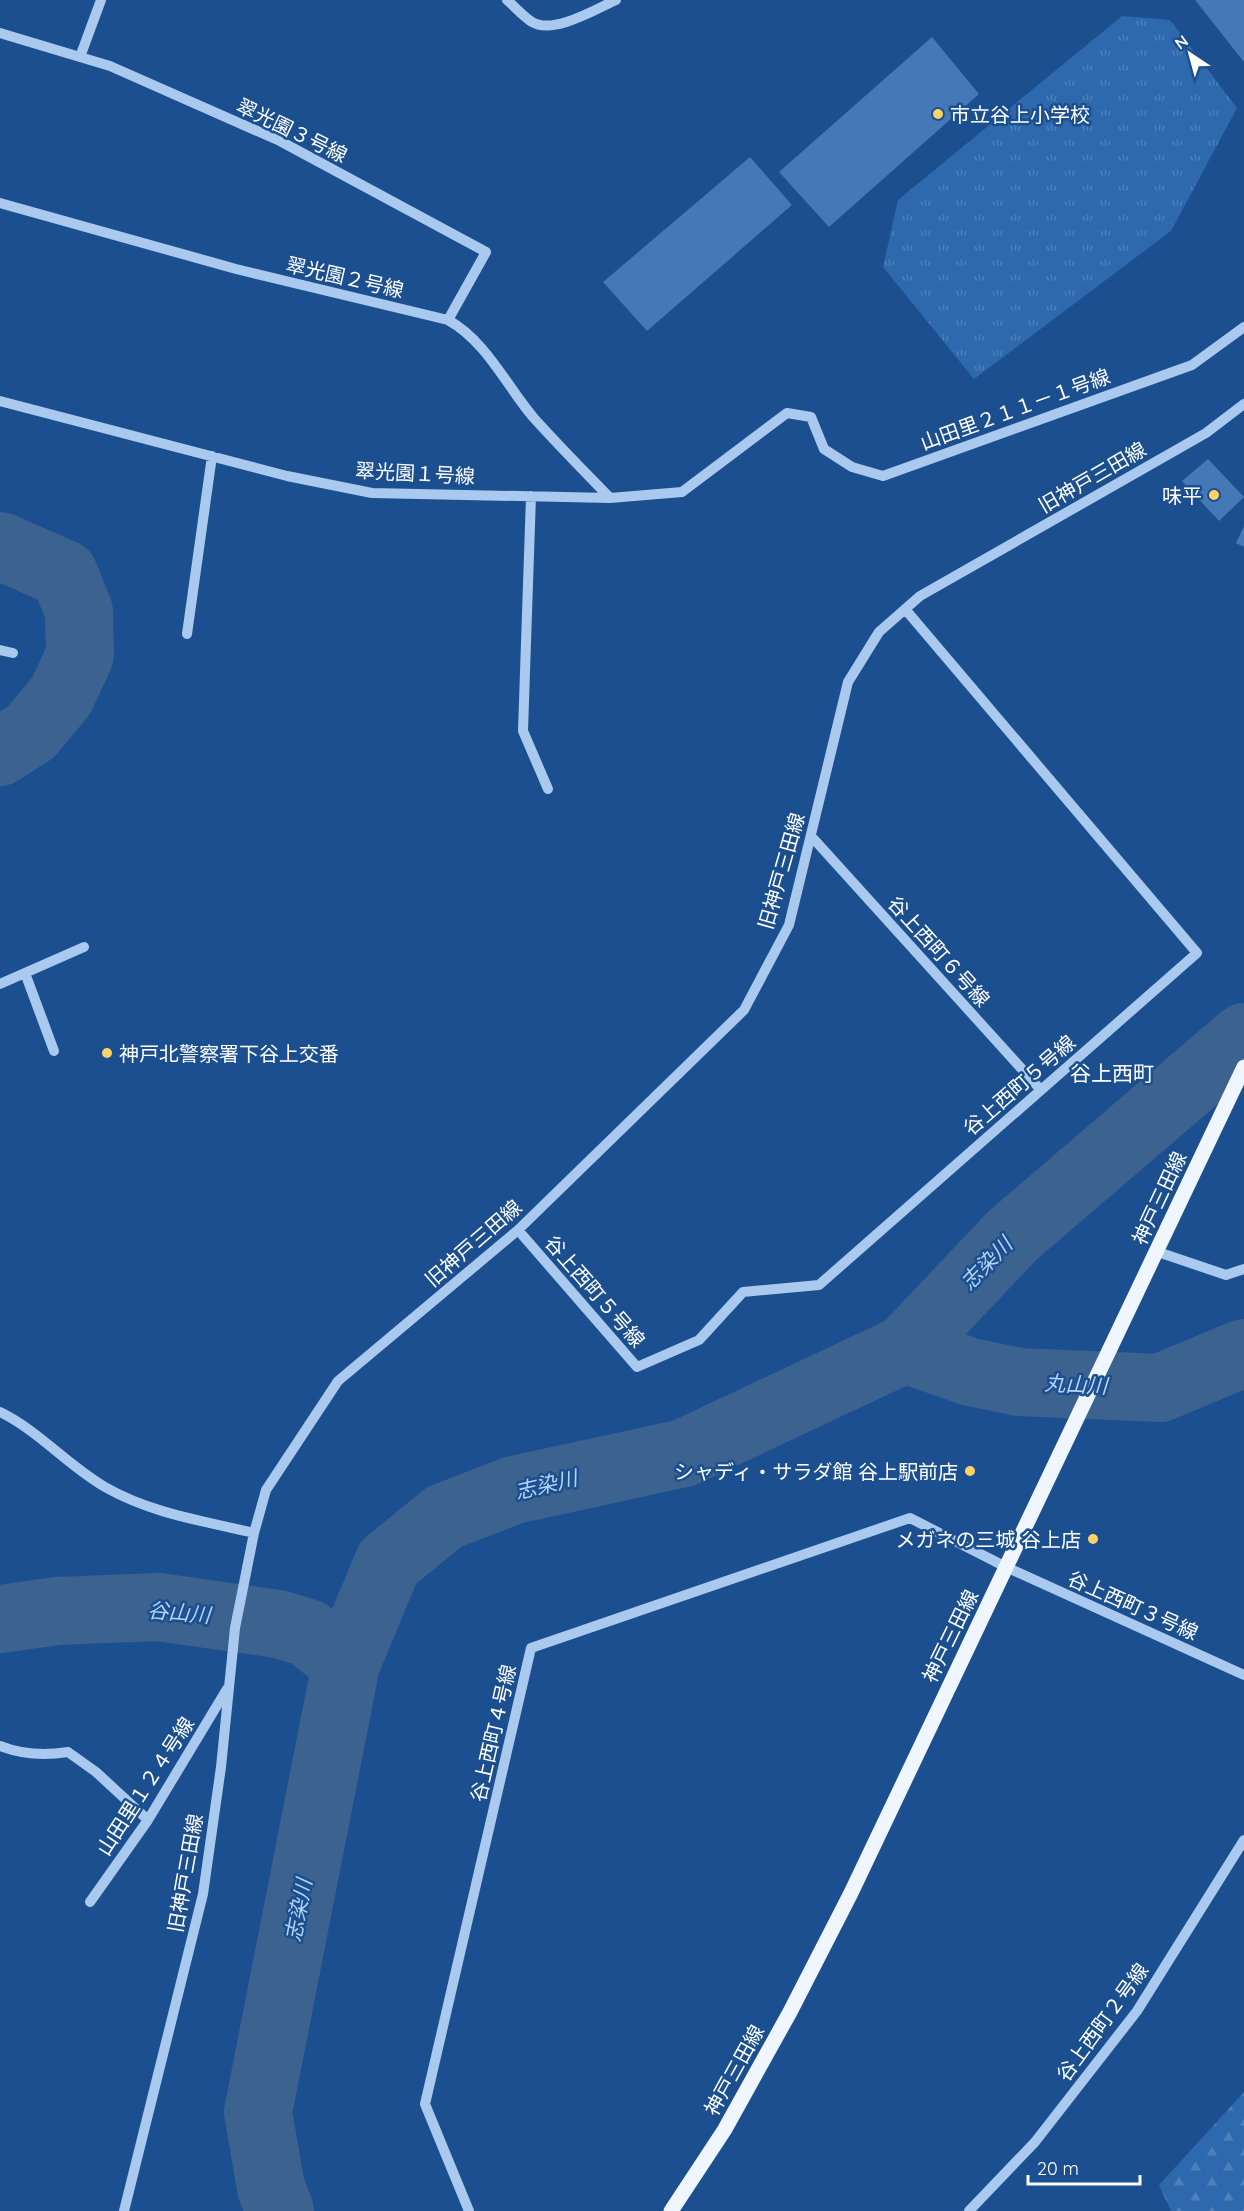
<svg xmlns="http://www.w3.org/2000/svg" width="1244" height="2211" viewBox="0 0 1244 2211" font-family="Quicksand,'Noto Sans JP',sans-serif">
  <defs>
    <pattern id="grass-tufts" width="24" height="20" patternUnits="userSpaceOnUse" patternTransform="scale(1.5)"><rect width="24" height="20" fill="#2e69ad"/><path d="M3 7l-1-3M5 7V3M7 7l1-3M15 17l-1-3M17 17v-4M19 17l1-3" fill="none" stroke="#4d80b9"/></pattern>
    <pattern id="forest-firs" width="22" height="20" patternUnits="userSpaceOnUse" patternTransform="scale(1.5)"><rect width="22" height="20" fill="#2e69ad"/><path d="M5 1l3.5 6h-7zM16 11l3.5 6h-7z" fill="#4d80b9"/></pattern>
  </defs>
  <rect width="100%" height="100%" fill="#1b4f8f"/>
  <path fill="url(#grass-tufts)" d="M1122 16 1170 20 1237 108 1171 231 974 379 883 267 898 200Z"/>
  <path fill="url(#forest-firs)" d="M1244 2092V2211H1171L1159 2185Z"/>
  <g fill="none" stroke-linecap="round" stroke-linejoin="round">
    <path stroke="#3c6290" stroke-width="68" d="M0 546 64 574 79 611 80 655 61 696 31 732 0 752
      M905 1349 970 1372 1019 1382 1160 1388 1244 1353
      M0 1619 57 1611 158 1607 278 1624 308 1633 346 1664
      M280 2211 271 2188 258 2112 346 1664 388 1563 444 1517 514 1490 684 1453 905 1349 1013 1235 1244 1037"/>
  </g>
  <path fill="#4478b7" d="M1195 0H1244V62Z
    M932 37 979 94 829 227 779 172Z
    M750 157 792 205 647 331 603 282Z
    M1208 459 1244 497 1219 521 1182 481Z
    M1244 526V547L1236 543Z"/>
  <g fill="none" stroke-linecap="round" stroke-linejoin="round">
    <path stroke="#a9c9ee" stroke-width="10" d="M507 0C515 7 523 16 532 22 553 35 596 9 616 0
      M0 33 110 66 280 141 486 252 448 320
      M80 57 101 0
      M0 203 236 269 448 320C486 341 506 385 533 417 558 445 584 471 610 498
      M0 401 287 476 372 493 610 498 682 492 787 413 811 417 824 449 852 467 883 476 1192 365 1244 327
      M531 496 523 731 548 789
      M187 634 212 456
      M0 650 13 653
      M811 836 1040 1089
      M25 973 54 1051
      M0 984 84 947
      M518 1230 637 1367 699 1340 743 1292 819 1285 1197 953 905 609
      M1158 1252 1226 1275 1244 1269
      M0 1412C39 1431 67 1465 105 1487 150 1513 203 1521 254 1533
      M0 1746C23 1755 44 1756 68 1752L96 1772 148 1820
      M90 1902 148 1820 227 1689
      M124 2211 203 1894 221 1767 235 1628 254 1533 266 1490 338 1381 518 1230 744 1010 789 925 848 682 879 632 920 596 1206 433 1244 404
      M469 2211 425 2104 531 1648 910 1518 1006 1567 1244 1675
      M969 2211 1035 2142 1137 2011 1244 1840"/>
    <path stroke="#f0f6ff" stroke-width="15" d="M671 2211 725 2129 790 2012 851 1893 1244 1067"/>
  </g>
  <g fill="#ffd166" stroke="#1b4f8f" stroke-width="2">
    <circle cx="938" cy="114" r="6"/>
    <circle cx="1214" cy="495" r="6"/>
    <circle cx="107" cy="1053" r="6"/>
    <circle cx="970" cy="1471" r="6"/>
    <circle cx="1093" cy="1539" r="6"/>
  </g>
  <g text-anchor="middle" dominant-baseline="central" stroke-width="5" stroke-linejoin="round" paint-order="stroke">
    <g font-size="20" fill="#fff" stroke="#1b4f8f" text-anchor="end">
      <text x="950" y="114" text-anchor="start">市立谷上小学校</text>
      <text x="1202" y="495">味平</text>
      <text x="119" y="1053" text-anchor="start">神戸北警察署下谷上交番</text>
      <text x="958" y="1471">シャディ・サラダ館 谷上駅前店</text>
      <text x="1081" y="1539">メガネの三城 谷上店</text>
    </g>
    <g font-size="20" fill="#fff" stroke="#1b4f8f">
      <text transform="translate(292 130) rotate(26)">翠光園３号線</text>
      <text transform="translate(345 277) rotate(13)">翠光園２号線</text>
      <text transform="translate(1015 409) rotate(-20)">山田里２１１－１号線</text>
      <text transform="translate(415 473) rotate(3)">翠光園１号線</text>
      <text transform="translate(1092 477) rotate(-30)">旧神戸三田線</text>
      <text transform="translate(781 871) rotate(-74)">旧神戸三田線</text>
      <text transform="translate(939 951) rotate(48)">谷上西町６号線</text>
      <text transform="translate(1019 1085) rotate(-41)">谷上西町５号線</text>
      <text transform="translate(1159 1198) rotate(-65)">神戸三田線</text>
      <text transform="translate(473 1243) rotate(-41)">旧神戸三田線</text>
      <text transform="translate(595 1291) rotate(49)">谷上西町５号線</text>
      <text transform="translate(1133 1605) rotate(24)">谷上西町３号線</text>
      <text transform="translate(950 1636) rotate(-64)">神戸三田線</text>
      <text transform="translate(493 1733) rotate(-77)">谷上西町４号線</text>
      <text transform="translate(145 1786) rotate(-57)">山田里１２４号線</text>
      <text transform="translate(185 1873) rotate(-80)">旧神戸三田線</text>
      <text transform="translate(1102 2022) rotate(-54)">谷上西町２号線</text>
      <text transform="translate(734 2070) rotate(-61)">神戸三田線</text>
    </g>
    <g font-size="21" fill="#fff" stroke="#1b4f8f">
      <text x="1112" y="1073">谷上西町</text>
    </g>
    <g font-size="21" font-style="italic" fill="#b5d3f5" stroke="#1b4f8f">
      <text transform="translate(986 1263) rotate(-46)">志染川</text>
      <text transform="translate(1076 1384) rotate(3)">丸山川</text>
      <text transform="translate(546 1484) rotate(-13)">志染川</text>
      <text transform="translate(179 1612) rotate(5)">谷山川</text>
      <text transform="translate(298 1910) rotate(-79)">志染川</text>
    </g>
  </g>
  <g transform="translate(1190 54) rotate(324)" stroke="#1b4f8f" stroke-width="4.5" paint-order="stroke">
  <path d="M0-4.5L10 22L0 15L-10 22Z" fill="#ffffff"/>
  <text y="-9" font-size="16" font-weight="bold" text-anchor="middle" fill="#ffffff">N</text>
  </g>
  <path d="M1028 2175v9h112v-9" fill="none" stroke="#ffffff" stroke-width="3"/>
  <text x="1037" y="2175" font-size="18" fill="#ffffff" stroke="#1b4f8f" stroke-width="4.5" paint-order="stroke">20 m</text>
</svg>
